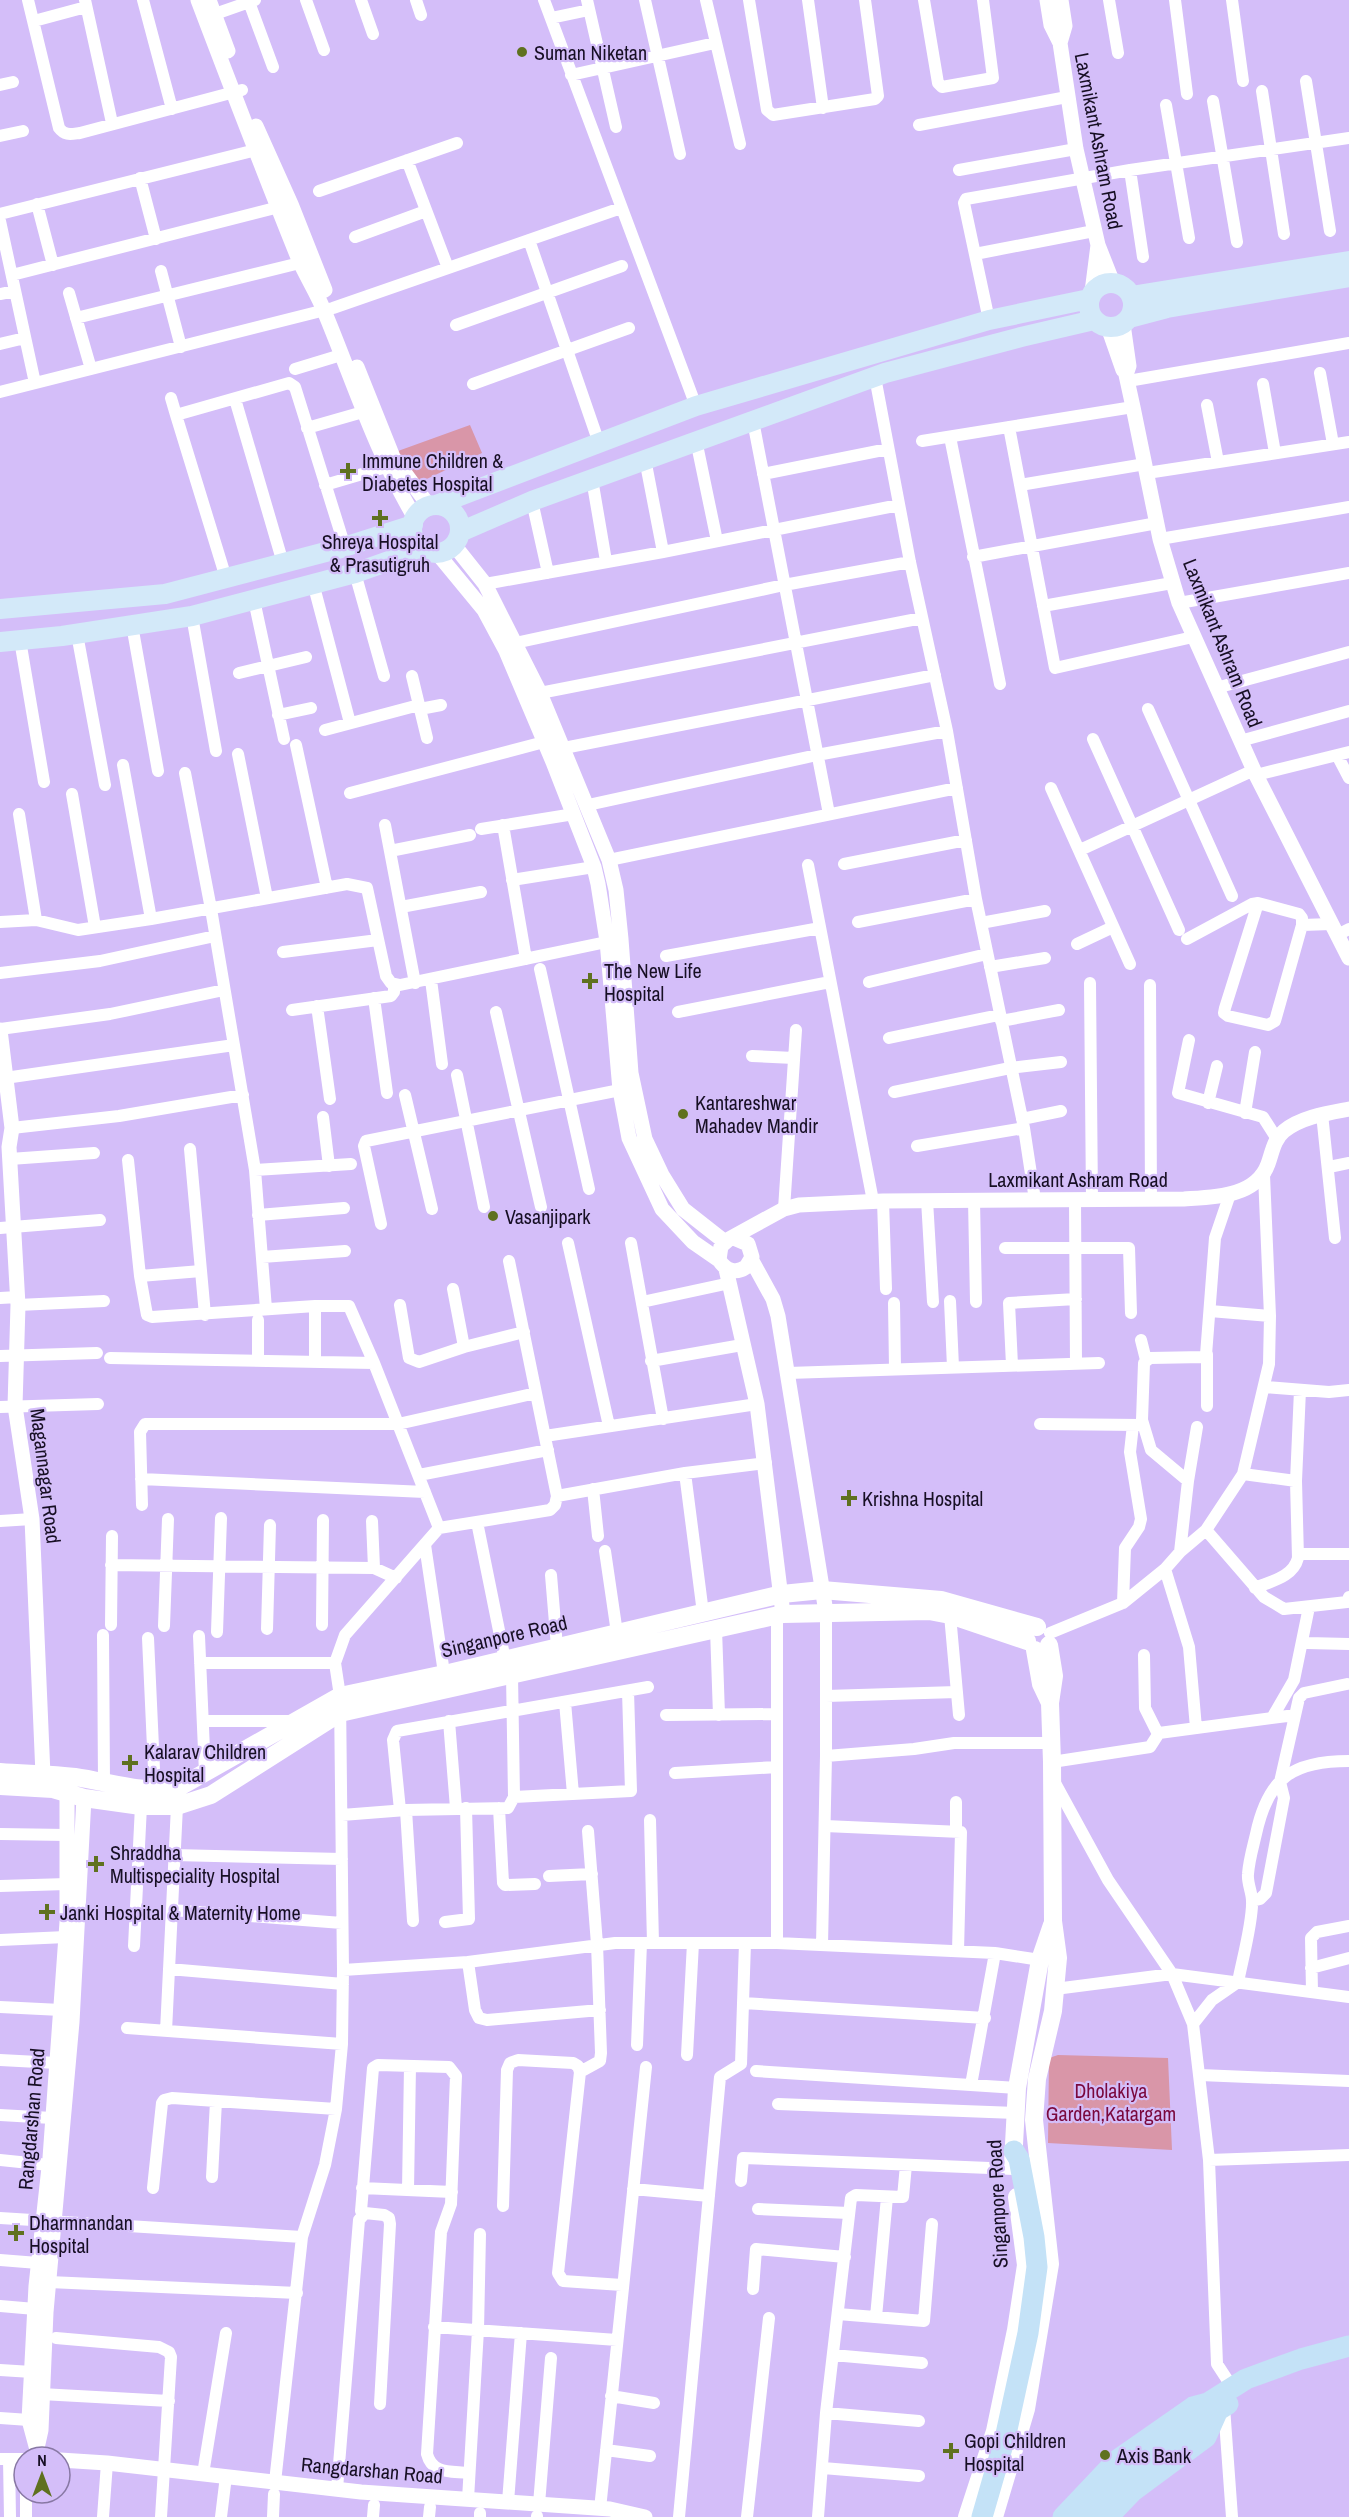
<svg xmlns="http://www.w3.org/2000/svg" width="1349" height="2517" viewBox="0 0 1349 2517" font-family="'Archivo Narrow',sans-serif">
  <rect width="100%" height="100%" fill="#d4bef9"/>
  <path fill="#d996a8" d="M470 425 482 453 416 484 398 451Z
    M1058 2055 1168 2058 1172 2150 1048 2143 1049 2058Z"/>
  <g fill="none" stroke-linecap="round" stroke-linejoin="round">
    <path stroke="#fff" stroke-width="12" d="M28 0 59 128C65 136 71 134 80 133L242 90
      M85 0 112 123
      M143 0 172 109
      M306 0 324 50
      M361 0 373 34
      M416 0 421 15
      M544 0 696 406
      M587 0 616 127
      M645 0 680 154
      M706 0 740 144
      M749 0 767 110 773 115 875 99 878 96 865 0
      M808 0 823 108
      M924 0 938 83 942 87 993 78 983 0
      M1109 0 1118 53
      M1175 0 1187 94
      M1232 0 1243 81
      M249 2 273 67
      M215 14 255 0
      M551 18 589 10
      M34 21 86 7
      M571 75 715 43
      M1306 81 1330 231
      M0 85 13 82
      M1262 91 1284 234
      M1213 101 1237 242
      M1166 105 1189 238
      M919 125 1067 97
      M0 136 23 131
      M407 160 448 268
      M959 170 1076 149
      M1130 170 1143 257
      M140 178 156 239
      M319 191 457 143
      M37 204 53 265
      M0 214 264 148
      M0 221 35 383
      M355 237 426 211
      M529 240 599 443
      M975 254 1094 231
      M161 271 181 347
      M12 275 287 205
      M69 293 91 369
      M0 294 15 291
      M76 318 308 261
      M989 320 964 203 966 199 1130 170 1349 138
      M456 325 622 266
      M0 344 25 338
      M295 369 341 355
      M1320 373 1333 444
      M875 377 910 562 947 731 976 899 1024 1128 1035 1200
      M1128 381 1349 343
      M473 384 629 328
      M1263 384 1275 453
      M0 392 333 308 621 208
      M171 398 176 415
      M235 399 283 563
      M1207 405 1218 462
      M753 421 829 814
      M1009 427 1055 668 1193 637
      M307 428 363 412
      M950 437 1000 684
      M696 440 717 541
      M922 441 1133 407
      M645 459 663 552
      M1147 473 1349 442
      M763 474 888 449
      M592 479 606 561
      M325 485 386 467
      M1020 485 1145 464
      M532 501 548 573
      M1160 539 1349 507
      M973 557 1157 523
      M355 573 384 676
      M226 578 176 415 289 383 295 387 345 547
      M313 583 350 723
      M485 584 663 552 899 505
      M254 600 284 739
      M1179 603 1349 573
      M1043 606 1172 583
      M192 616 216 751
      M132 625 158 771
      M77 634 105 785
      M20 640 44 782
      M515 643 784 585 910 562
      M239 673 306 657
      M412 676 427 738
      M1216 688 1349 652
      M540 693 922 618
      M420 709 441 705
      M1148 709 1232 896
      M278 715 311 708
      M325 730 419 705
      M1093 739 1179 930
      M1240 741 1349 711
      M296 745 327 888
      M564 748 935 675
      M238 754 267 898
      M1337 755 1349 778
      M123 765 151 919
      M185 773 211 909 255 1170 266 1309
      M1256 775 1349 752
      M1051 788 1130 964
      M350 793 544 742
      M72 794 95 927
      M588 805 817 755 947 731
      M19 814 36 920
      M385 825 415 983
      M503 825 526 959
      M481 829 574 814
      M1080 850 1254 770
      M390 851 470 835
      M609 860 957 788
      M844 864 966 840
      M808 865 873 1201
      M512 880 594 867
      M1258 903 1225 1008 1224 1013 1228 1016 1268 1025 1275 1021 1302 925
      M401 907 481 892
      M0 922 36 920 78 930 151 919 347 884 367 888 386 976 391 983 400 985 616 940
      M858 922 976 899
      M981 923 1045 911
      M1337 935 1349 929
      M1187 939 1252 904 1258 903 1299 914 1302 918V925L1331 924
      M1077 944 1113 927
      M283 952 378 940
      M666 956 820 928
      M990 967 1045 958
      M540 969 589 1189
      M0 973 100 961 215 936
      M431 980 442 1064
      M869 982 987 954
      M1090 983 1092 1200
      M1150 985 1151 1200
      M374 998 387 1093
      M317 1006 330 1099
      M292 1010 391 996 394 992V984
      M496 1012 541 1207
      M678 1012 830 982
      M1001 1021 1059 1010
      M0 1029 110 1014 224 990
      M889 1038 999 1015
      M1189 1040 1178 1093 1263 1117 1277 1139
      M752 1056 794 1058
      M457 1075 484 1207
      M5 1078 234 1045
      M894 1092 1010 1068 1061 1062
      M405 1095 432 1209
      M1208 1103 1217 1066
      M1245 1113 1255 1052
      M1322 1114 1335 1238
      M323 1117 329 1166
      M1022 1119 1061 1111
      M12 1128 119 1116 243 1095
      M917 1146 1024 1128
      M190 1149 205 1315
      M10 1159 94 1153
      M128 1160 140 1276 147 1315 152 1317 315 1306H349L374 1363 439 1528 345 1635 335 1663 340 1696 343 1970 468 1962 615 1943H777L995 1953 1040 1960
      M1329 1167 1349 1163
      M255 1170 351 1164
      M927 1200 933 1302
      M974 1200 976 1302
      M1075 1200 1076 1364
      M883 1201 886 1289
      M784 1209 796 1030
      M258 1215 344 1208
      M381 1224 364 1146 366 1141 620 1090
      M0 1228 100 1220
      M568 1243 609 1426
      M631 1243 663 1419
      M1005 1248H1129L1131 1313
      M262 1257 345 1251
      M140 1276 201 1271
      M453 1289 464 1347
      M0 1298 18 1297
      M950 1301 953 1367
      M642 1302 730 1283
      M894 1303 895 1368
      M18 1305 104 1301
      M400 1305 409 1358 419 1362 464 1347 524 1332
      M1210 1311 1270 1316
      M258 1320V1361
      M1141 1340 1146 1360
      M0 1356 97 1353
      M110 1358 374 1363
      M651 1361 742 1345
      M315 1362V1306
      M1012 1365 1009 1303 1076 1299
      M788 1373 1099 1363
      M1265 1387 1329 1392 1349 1390
      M1207 1406V1354
      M0 1407 98 1404
      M1040 1424 1141 1425
      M545 1436 757 1404
      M685 1473 703 1613
      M1243 1474 1296 1481
      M419 1475 548 1450
      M141 1479 425 1492
      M1188 1481 1197 1427
      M593 1489 598 1536
      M557 1496 685 1473 766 1463
      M142 1505 140 1432 145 1424H398L536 1393
      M0 1521 32 1519
      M372 1521 374 1568
      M477 1522 505 1660
      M439 1528 550 1510 555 1505 557 1496 509 1261
      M1206 1530 1264 1597 1284 1609 1347 1602 1349 1597
      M425 1545 444 1673
      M605 1551 617 1633
      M1180 1552 1188 1481 1151 1450 1142 1420 1144 1363 1150 1358 1204 1357 1206 1355 1215 1238 1230 1194
      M1298 1554H1349
      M111 1565 374 1568 396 1578
      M1165 1569 1189 1647 1196 1728
      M551 1575 557 1647
      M1255 1588C1272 1581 1293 1577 1298 1558L1296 1481 1300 1390
      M1123 1603 1125 1548 1139 1527 1141 1519 1130 1452 1133 1425
      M950 1615 959 1715
      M111 1625 112 1536
      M322 1625 323 1520
      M164 1626 168 1519
      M267 1629 270 1525
      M716 1629 719 1715
      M217 1632 221 1518
      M1050 1633 1123 1603 1165 1569 1180 1552 1206 1530 1243 1474 1269 1364 1270 1316 1264 1175
      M103 1635 104 1782
      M199 1636 205 1773
      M148 1638 155 1791
      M1307 1643 1349 1644
      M1144 1655 1145 1708 1158 1734
      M200 1663H335
      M512 1675 514 1797
      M826 1696 957 1692
      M565 1702 573 1794
      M666 1715 777 1714
      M1272 1718 1294 1680 1309 1607
      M203 1721H294
      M449 1721 456 1808
      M826 1756 914 1749 954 1743H1052
      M1052 1762 1150 1747 1159 1733 1295 1715
      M675 1773 777 1767
      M1055 1783 1108 1880 1172 1974 1193 2024 1209 2160 1217 2364 1232 2387
      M956 1802V1831
      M499 1808 503 1883 505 1885 535 1884
      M400 1810 393 1740 397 1731 648 1687
      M406 1810 413 1921
      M342 1815 406 1810 508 1808 514 1797 631 1791 628 1691
      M650 1820 653 1943
      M825 1826 961 1832 958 1951
      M0 1834 67 1835
      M174 1855 342 1859
      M549 1876 592 1874
      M0 1886 67 1884
      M1252 1901 1260 1899 1266 1893 1284 1798 1280 1782 1299 1698 1304 1693 1347 1684
      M172 1910 342 1923
      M445 1922 469 1919 466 1808
      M0 1940 66 1937
      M777 1943V1615
      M822 1945 826 1756V1612
      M134 1946 141 1806
      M468 1962 475 2010 479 2018 487 2020 600 2010
      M1311 1968 1349 1958
      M169 1969 343 1984
      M1055 1989 1172 1974 1349 1997
      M1312 1992 1311 1938 1317 1932 1349 1926
      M743 2003 985 2018
      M0 2007 61 2010
      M1193 2024 1212 2000 1238 1982C1242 1961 1253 1921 1252 1901 1252 1892 1247 1883 1248 1874 1249 1860 1253 1847 1256 1834 1268 1778 1292 1761 1349 1761
      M127 2028 342 2044
      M166 2031 177 1806
      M637 2045 641 1943
      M687 2055 693 1943
      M0 2060 57 2063
      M756 2071 1017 2088
      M580 2072 600 2061 601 2053 597 1944 588 1831
      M1200 2075 1349 2081
      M971 2085 995 1953
      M778 2104 1016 2113
      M0 2115 52 2118
      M0 2160 49 2165
      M1209 2160 1349 2155
      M212 2177 216 2101
      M741 2181 743 2158 1014 2169
      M153 2188 162 2103 164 2100 172 2098 336 2109
      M362 2188 452 2192
      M633 2189 709 2196
      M408 2190 410 2066
      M503 2206 507 2070 510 2063 518 2060 573 2063 578 2066 580 2072 558 2273 563 2281 622 2285
      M758 2209 849 2213
      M361 2211 373 2068 378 2065 449 2067 456 2076 451 2204 441 2232 427 2454C432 2474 450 2471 468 2473
      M0 2218 302 2237
      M0 2260 38 2263
      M49 2282 297 2293
      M753 2289 756 2249 845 2257
      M0 2306 35 2309
      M838 2314 924 2321 932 2224
      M876 2317 887 2197
      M434 2327 617 2340
      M56 2338 159 2347 169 2352 171 2357 161 2517
      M833 2355 922 2363
      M0 2370 32 2372
      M41 2394 169 2401
      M611 2396 654 2403
      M1224 2407 1232 2517
      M826 2413 919 2421
      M0 2418 29 2420
      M606 2450 650 2456
      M0 2459H24
      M9 2459 10 2517
      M823 2468 919 2476
      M203 2474 226 2333
      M275 2482 302 2237 325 2165 336 2109 342 2044 343 1970
      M337 2489 359 2220 365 2213 384 2215 389 2218 390 2224 380 2404
      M468 2499 478 2330 480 2234
      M508 2502 521 2333
      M539 2504 551 2358
      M600 2509 646 2067
      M26 2517V2493
      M103 2517 107 2463
      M221 2517 226 2476
      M273 2517 274 2494
      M373 2517 374 2505
      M429 2517 430 2507
      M480 2517V2513
      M537 2517V2516
      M679 2517 720 2077 741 2064 745 1943
      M747 2517 769 2318
      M818 2517 826 2413 851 2198 856 2195 903 2197 906 2165"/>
    <path stroke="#fff" stroke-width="15" d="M198 0C231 87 264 173 299 260 307 278 318 295 325 313 354 383 376 453 415 518
      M209 0 228 51
      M1047 0 1051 25 1060 43 1076 149 1098 245 1092 292
      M1060 43 1065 26 1061 0
      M256 126 291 204 325 290
      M1098 245 1113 283
      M1123 324 1129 366 1126 375 1133 407 1160 539 1179 603 1256 775 1349 958
      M1108 327 1123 370
      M357 367 393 457 429 506
      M454 545 485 584 540 693 609 860 616 890 621 939 631 1073 645 1139 662 1175 683 1209 725 1242
      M437 553 484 610 506 651 553 762 594 867 598 884 607 941 620 1090 629 1138 662 1209 693 1242 719 1260
      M0 1030 12 1128 9 1147 18 1305 15 1406 32 1519 43 1775
      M734 1238 748 1244 752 1257 746 1267C736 1274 726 1271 719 1260L721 1246 729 1239 784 1209 799 1205 883 1201 1184 1199C1214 1197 1256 1197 1268 1164 1272 1153 1274 1139 1284 1131 1301 1117 1328 1113 1349 1109
      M751 1259 773 1299 778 1316 826 1612
      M726 1269 757 1404 783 1614
      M36 2446 29 2420 36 2286 50 2158 67 1922V1794
      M35 2457 41 2430 46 2312 72 2022 84 1798
      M60 2460 107 2463 361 2492 610 2509 645 2517"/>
    <path stroke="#fff" stroke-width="18" d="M1035 1650 1041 1684 1050 1703
      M0 1772C25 1774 50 1774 75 1777 109 1782 141 1793 176 1789L340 1696 449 1673 782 1594 822 1590 941 1600 1037 1627
      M0 1786 53 1789 84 1798 141 1806H177L211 1795 340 1713 783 1614 929 1611 950 1615 1027 1641
      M1013 2163 1017 2088 1040 1960 1052 1925
      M967 2517 995 2431 1016 2330 1026 2265 1017 2197
      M994 2517 1026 2409 1050 2264 1034 2120 1037 2079 1053 2011 1058 1958 1053 1921 1052 1762 1050 1703 1054 1676 1049 1645"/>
    <path stroke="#d3e9f9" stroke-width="20" d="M1089 305a22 22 0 1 1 44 0a22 22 0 1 1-44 0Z
      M1131 296 1349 261
      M1129 318 1167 308 1349 277
      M436 505 696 406 989 320 1089 299
      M412 529a24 24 0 1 1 48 0a24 24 0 1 1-48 0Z
      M460 532 532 501 885 373 1021 337 1094 320
      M0 609 165 594 341 548 413 525
      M0 642 62 636 192 616 355 573 423 549"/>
    <path stroke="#c4e2f7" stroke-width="21" d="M982 2517 1006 2434 1028 2333 1037 2267 1034 2237 1019 2159 1014 2151
      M1063 2517 1117 2460 1193 2407 1208 2403 1246 2379 1301 2359 1349 2346
      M1085 2517C1123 2470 1177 2436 1228 2404
      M1108 2517 1133 2491 1206 2437 1218 2410"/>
  </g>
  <g fill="#5f711f" stroke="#d4bef9" stroke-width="2">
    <circle cx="522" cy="52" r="6"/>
    <path d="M345 462h6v6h6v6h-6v6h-6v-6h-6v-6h6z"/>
    <path d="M377 509h6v6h6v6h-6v6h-6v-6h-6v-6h6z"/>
    <path d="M587 972h6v6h6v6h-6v6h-6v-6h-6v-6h6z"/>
    <circle cx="683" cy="1114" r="6"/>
    <circle cx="493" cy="1216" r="6"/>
    <path d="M846 1489h6v6h6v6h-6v6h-6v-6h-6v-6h6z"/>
    <path d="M127 1754h6v6h6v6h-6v6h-6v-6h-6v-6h6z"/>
    <path d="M93 1855h6v6h6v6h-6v6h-6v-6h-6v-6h6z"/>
    <path d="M44 1903h6v6h6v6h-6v6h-6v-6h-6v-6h6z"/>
    <path d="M13 2224h6v6h6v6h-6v6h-6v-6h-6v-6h6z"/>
    <path d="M948 2442h6v6h6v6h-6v6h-6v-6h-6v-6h6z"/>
    <circle cx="1105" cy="2455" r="6"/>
  </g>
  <g text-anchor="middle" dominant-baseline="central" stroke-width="4.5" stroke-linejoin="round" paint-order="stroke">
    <g font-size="20" fill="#170f24" stroke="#d4bef9" text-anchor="start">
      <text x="534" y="52">Suman Niketan</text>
      <text x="362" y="460">Immune Children &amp;<tspan x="362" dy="23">Diabetes Hospital</tspan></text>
      <text x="380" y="541" text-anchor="middle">Shreya Hospital<tspan x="380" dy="23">&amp; Prasutigruh</tspan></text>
      <text x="604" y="970">The New Life<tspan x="604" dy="23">Hospital</tspan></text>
      <text x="695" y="1102">Kantareshwar<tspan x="695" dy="23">Mahadev Mandir</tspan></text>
      <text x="505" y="1216">Vasanjipark</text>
      <text x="862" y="1498">Krishna Hospital</text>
      <text x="144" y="1751">Kalarav Children<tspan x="144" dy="23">Hospital</tspan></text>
      <text x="110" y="1852">Shraddha<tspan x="110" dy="23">Multispeciality Hospital</tspan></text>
      <text x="60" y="1912">Janki Hospital &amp; Maternity Home</text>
      <text x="29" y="2222">Dharmnandan<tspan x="29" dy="23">Hospital</tspan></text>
      <text x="964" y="2440">Gopi Children<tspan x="964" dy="23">Hospital</tspan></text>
      <text x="1117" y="2455">Axis Bank</text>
    </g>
    <g font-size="20" fill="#170f24" stroke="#d4bef9">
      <text transform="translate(1099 141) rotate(79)">Laxmikant Ashram Road</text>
      <text transform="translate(1223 643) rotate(68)">Laxmikant Ashram Road</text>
      <text x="1078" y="1179">Laxmikant Ashram Road</text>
      <text transform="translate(46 1476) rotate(83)">Magannagar Road</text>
      <text transform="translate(504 1636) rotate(-13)">Singanpore Road</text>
      <text transform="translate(31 2119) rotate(-85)">Rangdarshan Road</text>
      <text transform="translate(997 2204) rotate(-93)">Singanpore Road</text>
      <text transform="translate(372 2470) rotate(5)">Rangdarshan Road</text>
    </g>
    <g font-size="20" fill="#7a083d" stroke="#d4bef9">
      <text x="1111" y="2090">Dholakiya<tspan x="1111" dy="23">Garden,Katargam</tspan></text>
    </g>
  </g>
  <g transform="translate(42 2475)"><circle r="28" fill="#d4bef9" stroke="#8878a4" stroke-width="1.5"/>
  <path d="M0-4.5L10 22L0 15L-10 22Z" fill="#5f711f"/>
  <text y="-9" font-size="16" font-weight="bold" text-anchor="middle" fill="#170f24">N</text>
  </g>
</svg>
